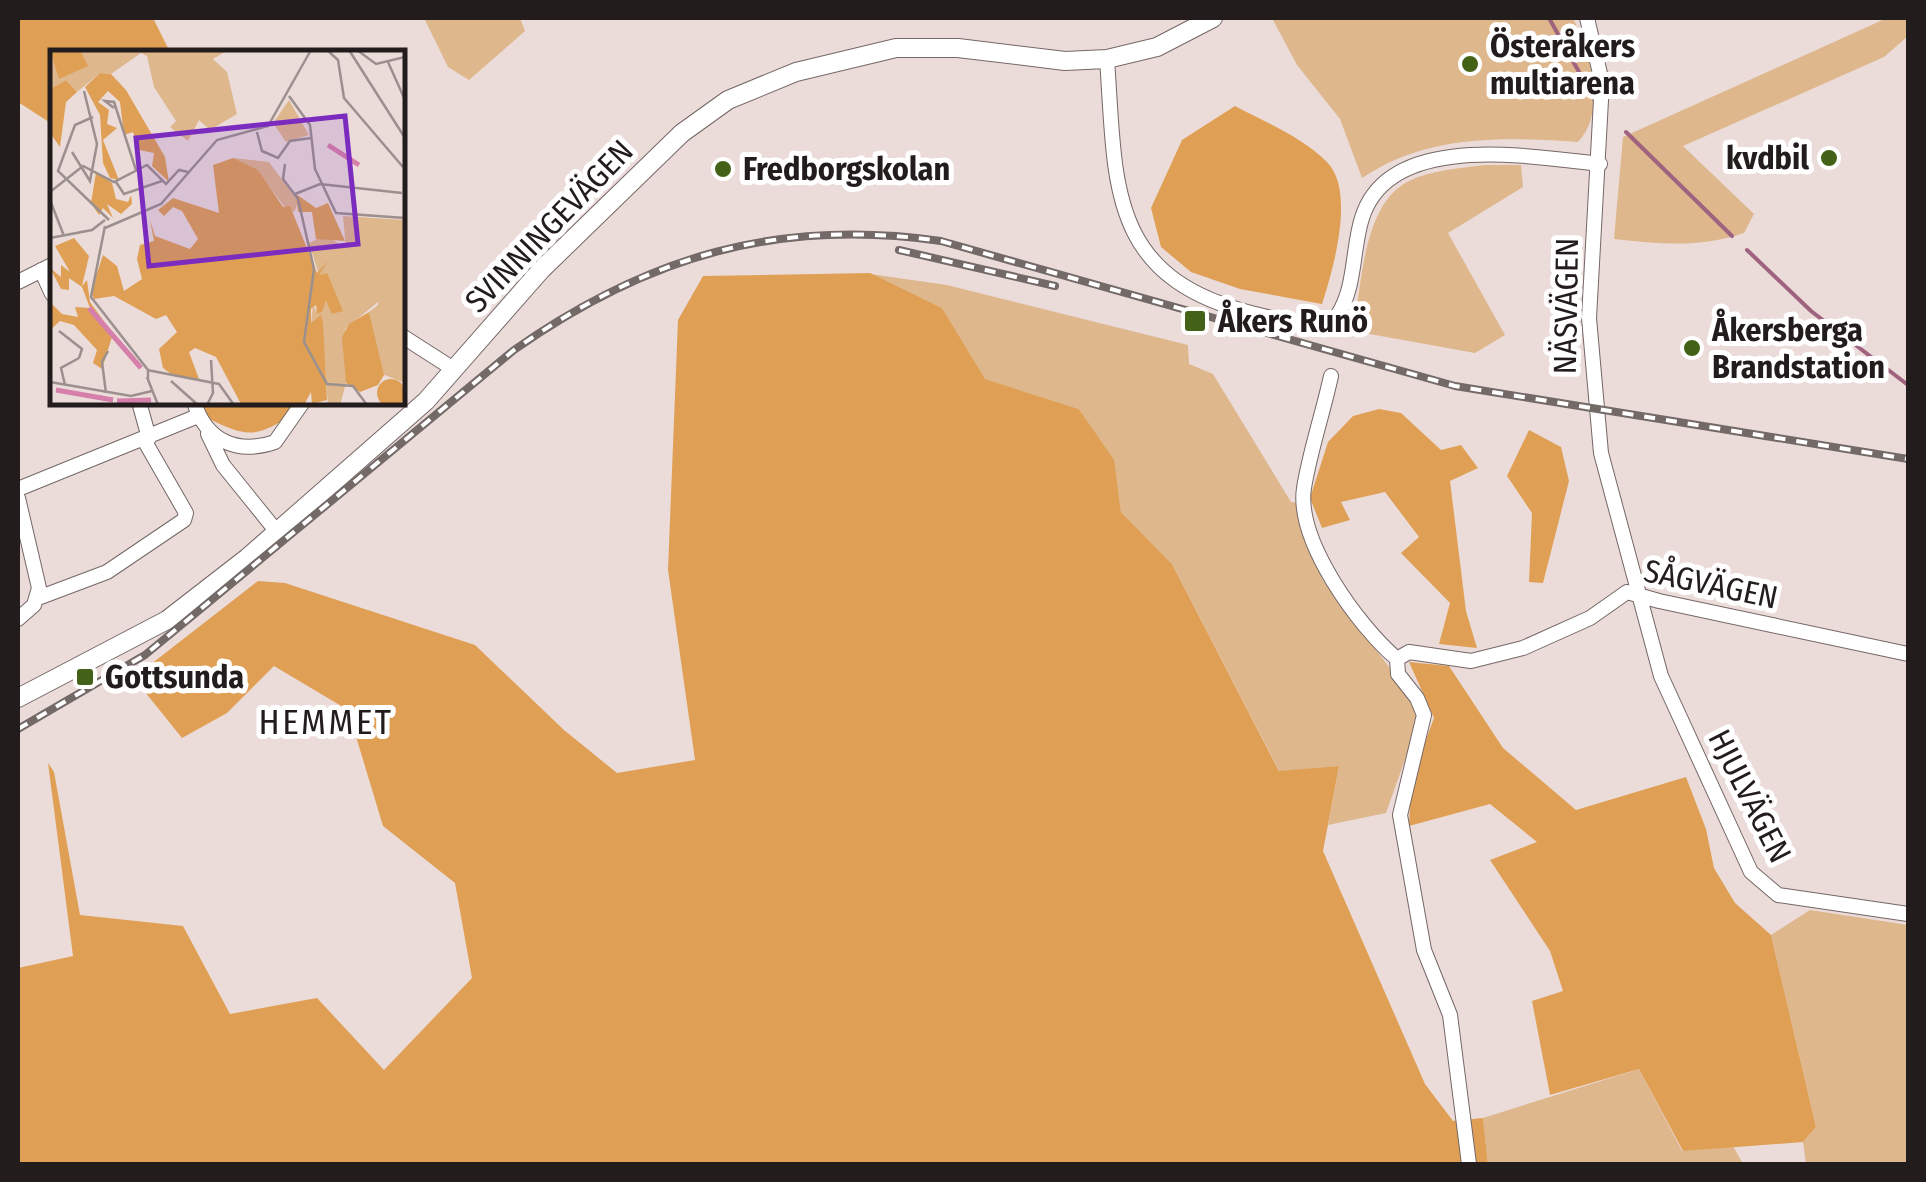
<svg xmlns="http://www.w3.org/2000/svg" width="1926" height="1182" viewBox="0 0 1926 1182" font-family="'Fira Sans Condensed',sans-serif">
  <rect width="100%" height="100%" fill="#ebdcda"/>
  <path fill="#deb78d" d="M424 18H520L525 31 469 80 448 67Z
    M1272 18H1573C1589 52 1608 110 1578 142 1502 137 1428 134 1362 178L1340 119 1297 65Z
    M1887 18H1908V36L1884 57 1683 146 1754 214 1744 233C1700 248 1660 244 1614 239L1623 137Z
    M1486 165H1521L1523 187 1448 233 1505 335 1475 353 1353 331C1362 286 1362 204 1409 181 1431 170 1461 168 1486 165Z
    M870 274 947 285 1188 345 1189 364 1213 374 1291 502 1299 503 1322 579 1415 701 1417 726 1386 813 1328 825 1339 766 1280 772 1172 564 1121 512 1113 460 1079 409 984 379 942 308Z
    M1810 910 1908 925V1164H1806L1803 1142 1816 1127 1771 935Z
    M1639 1069 1682 1151 1733 1146 1743 1164H1488L1483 1118Z"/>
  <path fill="#dfa055" d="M18 18H153L170 52H52V124L18 102Z
    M1235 106C1265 122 1302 137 1327 162 1356 191 1333 270 1322 304L1240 289 1191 272 1161 247 1151 208 1182 140Z
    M870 273 942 308 985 379 1079 409 1114 460 1121 512 1172 564 1279 771 1339 766 1323 851 1425 1084 1453 1121 1483 1118 1488 1164H18V968L73 956 48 763 54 772 80 915 183 926 230 1014 317 998 384 1070 472 978 455 883 383 826 348 710 274 666 227 713 182 738 145 692 137 675 258 581 285 583 475 645 564 730 617 773 695 760 668 570 678 320 703 276Z
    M202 403H298L294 414C255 438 248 438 207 418Z
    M1379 409 1401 413 1441 450 1461 445 1478 468 1450 481 1466 611 1477 648 1439 644 1450 603 1401 553 1419 537 1385 492 1341 502 1350 520 1322 528 1310 498 1328 442 1353 416Z
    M1529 430 1561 447 1569 481 1543 583 1529 582 1532 513 1507 476Z
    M1409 662 1449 666 1503 748 1576 810 1686 777 1706 829 1714 868 1735 903 1771 935 1816 1127 1803 1142 1683 1151 1639 1069 1550 1095 1532 1001 1563 991 1550 951 1490 860 1537 842 1490 804 1409 826 1411 780 1434 718Z"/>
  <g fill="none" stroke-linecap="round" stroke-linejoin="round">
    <path stroke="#9f627f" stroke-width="4" d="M1549 18 1594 99
      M1626 132 1732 236
      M1747 250 1811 311 1908 385"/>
    <defs>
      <path id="minor" d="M1587 18 1602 82 1589 318 1601 453 1661 676 1751 872 1778 895 1908 914
        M1107 59C1116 186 1107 278 1255 314 1280 320 1314 331 1337 316 1356 288 1352 249 1362 218 1389 130 1533 157 1600 164
        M41 270 52 294
        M18 282 52 265
        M402 336 455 370
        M1331 376C1323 413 1310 451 1304 488 1296 541 1359 627 1397 659
        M139 402 149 438
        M194 402C206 441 237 455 275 442L303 402
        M208 434 223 465 277 532
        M18 489 198 416
        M18 498 39 588 34 605 18 619
        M38 598 107 572 184 520 186 513 144 440
        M1397 659 1409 652 1471 661 1523 648 1590 618 1627 592 1659 601 1908 654
        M1397 659 1398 674 1417 698 1424 715 1400 815 1424 950 1450 1015 1469 1164"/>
      <path id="major" d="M18 698 167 620 247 558 426 401 541 270 682 133 728 100 796 72 896 48H958L1065 61 1107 59 1157 47 1213 18"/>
    </defs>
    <use href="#minor" stroke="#746765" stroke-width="16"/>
    <use href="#major" stroke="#746765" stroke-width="20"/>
    <use href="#minor" stroke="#fff" stroke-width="14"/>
    <use href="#major" stroke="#fff" stroke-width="18"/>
    <defs>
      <path id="rail" d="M899 250 1055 286
        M18 729 145 655 514 350C648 256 778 218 941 241L1455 386 1908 459"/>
    </defs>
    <use href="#rail" stroke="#736a68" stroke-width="8"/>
    <use href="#rail" stroke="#fff" stroke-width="4" stroke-dasharray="11" stroke-linecap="butt"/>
  </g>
  <g fill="#436217" stroke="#fff" stroke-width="4">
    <circle cx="1470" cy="64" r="10"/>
    <circle cx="1829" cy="158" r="10"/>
    <circle cx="723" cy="169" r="10"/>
    <rect x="1183" y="309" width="24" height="24" rx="5"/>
    <circle cx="1692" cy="348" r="10"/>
    <rect x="75" y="667" width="20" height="20" rx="5"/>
  </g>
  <g text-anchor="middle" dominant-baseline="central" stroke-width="10" stroke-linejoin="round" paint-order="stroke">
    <g font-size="32" font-weight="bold" fill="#221d1c" stroke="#fff" text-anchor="start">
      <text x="1490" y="46">Österåkers<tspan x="1490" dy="37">multiarena</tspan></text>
      <text x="1809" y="158" text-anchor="end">kvdbil</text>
      <text x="743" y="169">Fredborgskolan</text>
      <text x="1218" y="321">Åkers Runö</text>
      <text x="1712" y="330">Åkersberga<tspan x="1712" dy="37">Brandstation</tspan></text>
      <text x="105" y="677">Gottsunda</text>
    </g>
    <g font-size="32" fill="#221d1c" stroke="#fff">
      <text transform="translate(549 226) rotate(-46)">SVINNINGEVÄGEN</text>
      <text transform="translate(1566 306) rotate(-89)">NÄSVÄGEN</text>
      <text transform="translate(1711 584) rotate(12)">SÅGVÄGEN</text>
      <text transform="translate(1750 796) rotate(63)">HJULVÄGEN</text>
    </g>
    <g font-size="35" letter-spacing="2.5" fill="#221d1c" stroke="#fff">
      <text x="326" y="722">HEMMET</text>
    </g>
  </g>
  <g transform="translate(50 50)">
    <rect width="355" height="355" fill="#ebdcda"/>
    <path d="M0 0H178L163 9 177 22 187 64 160 80 149 70 138 91 120 77 126 71 104 37 97 6 91 3 61 24 50 23 27 42 16 30 0 39ZM239 50 259 85 236 92 223 73ZM183 108 219 112 248 151 245 161 239 163 219 136ZM293 166 355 170V333L332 324 319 262 328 255V252L295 279 296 333 290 355H278L271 266 261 273 263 255 268 264 277 251 259 193 276 185 296 199Z" fill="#deb78d"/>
    <path d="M0 0H30L38 16 9 29ZM50 23 61 24 76 40 115 107 119 132 102 116 104 103 89 100 83 82 74 85 70 52 58 41 48 52 59 60 57 74 67 78 53 90 69 130 60 128 53 113 50 65 35 37ZM16 30 27 42 16 52 10 97 0 83V39ZM183 108 208 120 233 157 240 156 267 223 278 211 269 225 277 223 293 261 282 264 276 251 272 262 267 264 266 255 261 259V273L271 265 273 273 277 350 262 354 261 342 254 355 191 354 166 307 145 298 139 302 149 329 124 326 113 318 109 299 127 282 116 265 106 269 64 246 44 249 41 241 53 205 67 216 74 241 92 229 87 209 90 195 104 191 100 170 105 186 140 199 148 189 132 161 123 157 114 166 108 160 123 148 169 163 163 115ZM46 122 62 133 66 149 78 152 81 145 82 154 71 164 57 154 63 168 53 158 49 165 41 153ZM246 144 266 158 278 153 295 191 266 189 262 162H248ZM24 188 39 206 32 236 37 230 40 252 63 284 52 319 43 313 47 300 24 275 10 271 0 280V252L12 264 28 267 25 257 40 258 32 237 19 228V240L11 239 0 218 11 227V215L20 222 5 196ZM319 262 334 325 328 335 310 342 296 333 292 287 299 274ZM327 343a14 14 0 1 1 28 0a14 14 0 1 1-28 0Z" fill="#dfa055"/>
    <path fill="none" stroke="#d57faa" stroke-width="5" d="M278 95 309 115M39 258 91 318M6 340 63 350M67 351 101 350"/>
    <path fill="none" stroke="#9b908e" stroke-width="2.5" d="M277 0 288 10 294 48 353 117M299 0 355 88M307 0 326 14 355 7M338 12 355 50M239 46 260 75 265 119 286 163 355 168M64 58 55 51 64 52 86 120M43 67 25 75 8 121 59 170M207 82 212 101 228 108 240 91 261 88M22 102 40 131 47 94 34 41M235 114 233 129 248 149 264 219 254 292 277 334 303 336 317 355M66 132 74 144 112 131M0 142 33 116 64 132 97 115 116 134 129 120 138 122M245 144 270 134 352 143M0 150 14 186M55 176 41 247 98 320V329M55 178 111 154 167 90 218 76 261 0M0 188 42 180 55 170M9 281 32 299 29 308M97 320 169 334 184 355M97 327 108 355M121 331 148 355M0 332 81 346 102 341M15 335 11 318 29 308M56 343 52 312 58 301M157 355 163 343 161 310"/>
    <path fill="#7b2cbf" fill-opacity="0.15" stroke="#7b2cbf" stroke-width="5" d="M295 66 308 194 99 216 86 88Z"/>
    <rect width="355" height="355" fill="none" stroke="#221d1c" stroke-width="5"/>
  </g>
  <rect width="1926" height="1182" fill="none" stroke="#221d1c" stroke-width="40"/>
</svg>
